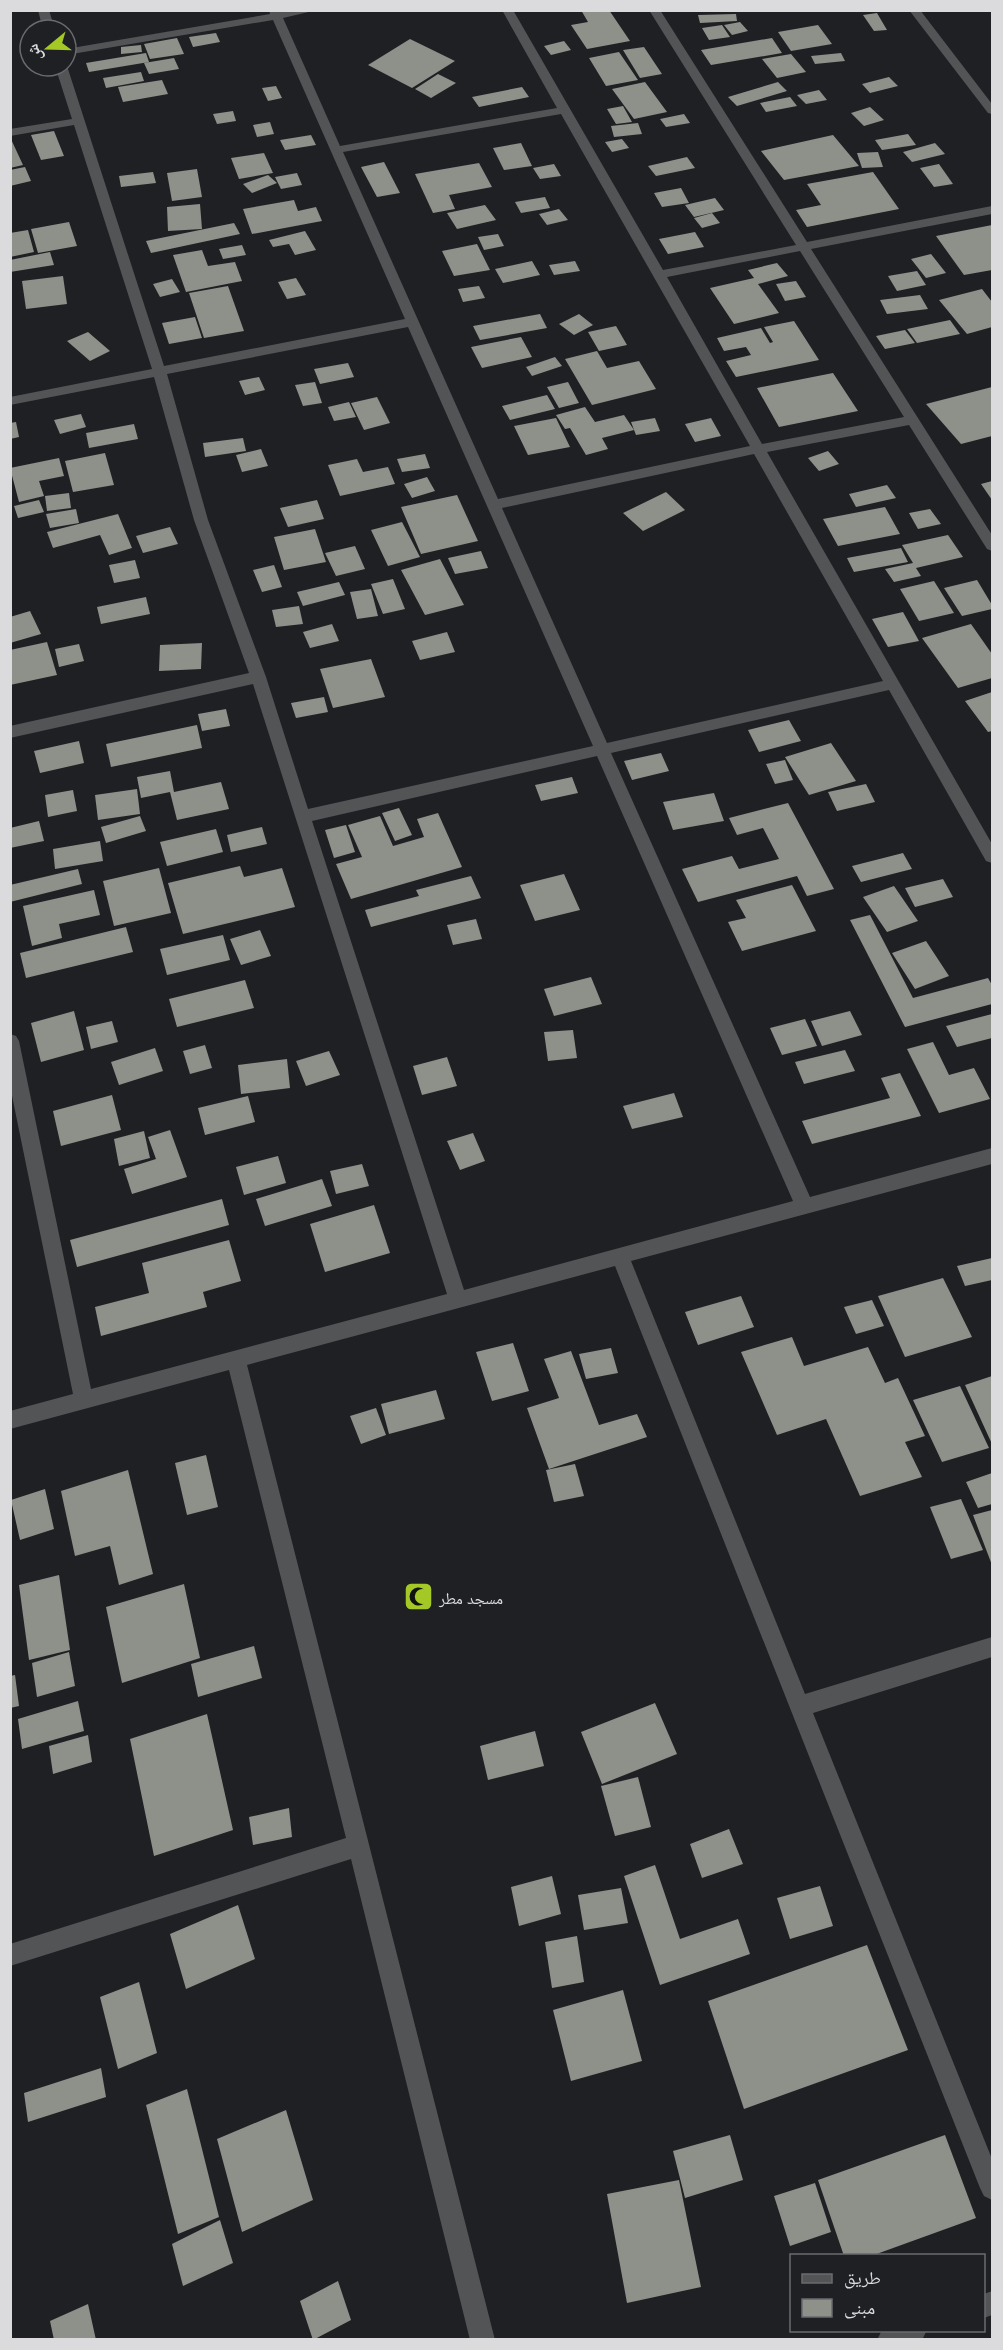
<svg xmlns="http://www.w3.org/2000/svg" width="1003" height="2350" viewBox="0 0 1003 2350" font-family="Lato,'Noto Naskh Arabic',sans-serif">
  <rect width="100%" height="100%" fill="#1f2024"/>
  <path fill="#8e908a" d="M581 10H609L630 41 587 49 571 25 588 22Z
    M877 13 887 30 874 31 863 15Z
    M736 14 737 21 700 23 698 15Z
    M740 22 748 31 732 35 724 25Z
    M722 25 730 37 709 40 702 28Z
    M818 25 832 44 791 51 778 32Z
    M216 33 220 42 193 47 189 37Z
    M177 38 184 54 150 59 144 44Z
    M772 38 782 53 711 65 701 50Z
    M410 39 455 61 412 88 368 65Z
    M564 41 571 50 551 55 544 46Z
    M141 45 142 52 121 54V47Z
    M644 47 662 74 640 78 623 50Z
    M619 52 638 80 606 86 589 58Z
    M146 53 149 62 89 72 86 63Z
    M841 53 845 61 815 64 811 56Z
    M791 54 806 72 777 78 762 59Z
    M174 58 179 69 149 74 144 63Z
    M141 72 144 81 106 88 103 78Z
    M438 74 456 83 431 98 415 89Z
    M889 77 898 86 870 93 862 84Z
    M162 80 168 94 123 102 118 87Z
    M645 82 667 112 634 119 612 89Z
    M778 82 787 91 737 106 728 97Z
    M276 86 282 98 268 101 262 88Z
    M522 87 529 97 479 107 472 97Z
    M819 90 827 100 806 104 797 95Z
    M790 97 797 106 766 112 760 103Z
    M623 106 632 122 616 124 607 109Z
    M870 107 884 120 864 126 851 113Z
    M233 111 236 121 217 124 213 114Z
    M684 114 690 123 666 127 660 119Z
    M270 122 274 134 257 137 253 125Z
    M638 123 642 134 614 137 611 126Z
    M54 131 64 156 41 160 31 135Z
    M908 134 916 145 882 150 875 140Z
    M311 135 316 145 285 150 280 140Z
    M833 135 859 166 784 180 761 151Z
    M10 137 23 165 10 168Z
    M622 139 629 148 612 152 605 142Z
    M521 143 532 166 504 170 493 148Z
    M935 143 945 154 912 162 903 152Z
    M878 152 883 167 862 168 857 153Z
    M264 153 273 173 239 179 231 158Z
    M687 157 695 168 656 176 648 166Z
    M384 162 400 193 377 197 361 167Z
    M479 163 492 187 449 195 455 209 433 213 415 174Z
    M554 164 561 176 540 179 533 168Z
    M939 164 953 184 934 187 920 168Z
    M25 167 31 181 10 186V170Z
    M197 169 202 197 172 201 167 173Z
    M153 172 156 183 121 187 119 176Z
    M873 172 899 209 807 227 796 210 821 205 807 184Z
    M297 173 302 185 281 189 275 177Z
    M268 175 277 183 252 193 243 184Z
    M681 188 689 203 662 207 654 193Z
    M545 197 550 208 521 213 515 202Z
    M715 198 724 210 694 217 685 205Z
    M294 200 298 211 316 207 322 221 252 234 243 209Z
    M200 204 202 229 168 231 167 207Z
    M485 205 496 220 457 229 447 213Z
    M559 209 568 220 547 225 539 214Z
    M712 213 720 223 702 228 694 218Z
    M69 222 77 246 38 253 31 229Z
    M234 223 240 234 151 253 146 241Z
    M992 225V270L964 275 936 236Z
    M28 230 34 252 10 257V233Z
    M305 231 316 250 295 255 289 244 273 247 269 240Z
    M695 232 704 247 668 254 659 239Z
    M498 234 504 246 484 250 478 237Z
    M477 244 490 270 454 276 442 251Z
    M242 245 246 255 223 259 219 249Z
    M202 250 208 266 235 262 242 281 186 292 173 255Z
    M50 252 54 265 10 272V260Z
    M931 254 946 273 926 278 911 259Z
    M532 261 540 275 503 283 495 269Z
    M575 261 580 271 554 275 549 265Z
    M777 263 788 276 758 284 779 313 734 324 710 288 754 278 748 270Z
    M917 271 926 285 897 291 888 276Z
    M63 276 67 304 26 309 22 281Z
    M296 278 306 295 287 299 278 282Z
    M172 279 180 292 160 297 153 284Z
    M796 281 806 297 785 301 776 284Z
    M228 286 244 331 204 338 189 293Z
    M479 286 485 298 463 302 458 289Z
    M982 289 992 302V327L967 334 939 300Z
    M920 295 928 309 887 314 880 300Z
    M540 314 547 328 480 340 473 326Z
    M579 314 593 325 574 335 559 324Z
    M195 317 202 338 169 344 162 323Z
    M950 320 960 334 917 343 907 329Z
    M794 321 819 360 736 377 726 361 751 355 746 347 724 351 717 338 761 328 770 343 773 342 764 327Z
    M616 326 627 345 599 351 588 332Z
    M905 330 915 343 885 349 876 336Z
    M88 332 110 351 90 361 67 341Z
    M521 337 532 357 482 368 471 347Z
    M597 351 607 368 639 361 656 389 592 405 565 359Z
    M555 357 562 366 532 376 526 367Z
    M348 363 354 377 320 384 314 369Z
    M833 373 858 411 779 427 757 388Z
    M259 377 265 390 245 395 239 381Z
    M315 382 322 403 303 406 295 385Z
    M568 382 579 403 559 408 547 387Z
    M992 387V436L961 444 926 404Z
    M547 395 555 409 510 420 502 406Z
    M377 397 390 423 364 430 351 403Z
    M349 402 356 417 334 421 328 407Z
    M585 407 595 422 624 415 634 430 602 438 608 449 586 455 570 428 565 429 556 415Z
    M81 414 86 427 60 434 54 420Z
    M556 418 570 447 528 455 514 426Z
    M655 418 660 431 636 435 631 422Z
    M711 418 721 436 695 442 685 424Z
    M16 422 19 437 10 439V423Z
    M134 424 138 439 89 448 86 433Z
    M243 438 246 451 205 457 203 443Z
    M261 449 268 466 242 472 236 455Z
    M828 451 839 464 819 471 808 458Z
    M105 453 114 485 73 492 65 461Z
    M425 454 430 468 402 472 397 459Z
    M59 458 64 476 39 481 44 496 19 502 10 468Z
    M357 459 363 472 388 467 395 484 340 496 328 465Z
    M427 477 435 491 412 498 404 484Z
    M992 481V500L981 484Z
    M887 485 896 498 856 507 849 494Z
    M666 492 685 510 643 531 623 513Z
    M69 493 71 508 47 511 45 496Z
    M457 495 478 541 421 554 401 507Z
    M39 500 44 512 18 518 14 506Z
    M317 500 324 519 288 527 280 508Z
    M885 507 900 534 838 546 823 519Z
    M76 509 79 523 50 528 46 514Z
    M930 509 941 524 918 529 909 513Z
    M118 514 132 548 109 555 100 535 53 548 47 532Z
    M402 522 420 557 388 566 371 530Z
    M170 527 178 544 143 553 136 536Z
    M315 529 326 562 284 570 274 537Z
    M948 535 963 557 916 568 921 576 894 582 885 569 913 563 902 545Z
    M355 546 365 569 336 576 325 553Z
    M901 548 908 562 854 572 847 558Z
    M481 551 488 568 455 574 448 558Z
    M440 559 464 605 425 615 401 570Z
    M135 560 140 578 114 583 109 565Z
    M274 565 282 587 262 592 253 570Z
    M393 579 405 609 383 614 371 584Z
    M977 580 992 605V609L962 616 944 588Z
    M934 581 954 613 919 621 900 589Z
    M339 582 345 595 303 606 297 592Z
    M371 589 378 616 357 619 350 592Z
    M146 597 150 614 101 624 97 607Z
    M299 606 303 624 276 627 272 610Z
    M30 611 41 634 10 643V617Z
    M903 612 919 641 888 647 872 619Z
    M332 624 339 641 310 648 303 632Z
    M971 624 992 654V678L958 688 922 638Z
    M447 632 455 652 420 660 412 641Z
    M47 642 57 675 10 685V650Z
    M202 643 201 669 159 671 160 645Z
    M79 644 84 661 59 667 55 649Z
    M371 659 385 697 333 708 320 669Z
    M992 692V731L988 732 965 701Z
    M324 697 328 712 296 718 291 703Z
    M226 709 230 726 202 731 198 714Z
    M789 720 801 741 759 752 748 730Z
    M197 725 202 748 111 767 106 744Z
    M79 741 84 763 40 773 34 751Z
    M831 743 856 781 809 795 785 757Z
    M661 753 669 771 632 780 624 761Z
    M785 760 793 780 775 784 766 764Z
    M170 771 174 792 221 782 229 809 177 820 170 792 141 798 137 777Z
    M572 777 578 793 541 801 535 785Z
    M866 784 875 802 837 811 828 792Z
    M137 789 140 814 98 820 95 795Z
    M73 790 77 811 48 817 45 795Z
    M714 793 724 821 673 830 663 802Z
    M788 803 834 889 807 896 797 876 698 902 682 869 732 856 739 869 779 859 763 828 737 835 729 818Z
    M399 808 412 835 395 841 382 813Z
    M438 813 462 867 351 899 336 864 362 857 348 825 380 816 393 846 424 837 417 819Z
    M140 816 146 831 106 843 101 827Z
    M39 821 44 841 10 848V828Z
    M346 825 355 852 334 858 325 830Z
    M262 827 267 844 231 852 227 835Z
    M216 829 223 852 167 866 160 842Z
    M100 841 103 861 55 869 53 849Z
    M903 853 912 869 861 882 852 866Z
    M240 866 244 877 282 868 295 907 183 934 168 883Z
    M159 868 171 913 114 926 103 881Z
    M78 869 82 884 10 902V885Z
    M564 874 580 910 535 921 520 885Z
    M471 876 481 898 371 927 365 910 419 896 416 890Z
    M943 879 953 897 915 907 905 888Z
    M792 885 816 931 742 951 728 922 746 918 736 900Z
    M894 886 918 921 887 932 863 897Z
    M94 890 100 915 59 924 62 938 32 946 23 906Z
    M870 915 913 998 988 978 992 985V1004L905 1027 850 920Z
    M476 919 482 939 453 945 447 925Z
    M126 927 133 952 26 978 20 953Z
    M260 930 271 956 241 965 230 939Z
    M223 935 230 960 167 975 160 949Z
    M926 941 949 976 915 989 892 953Z
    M591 977 602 1004 554 1016 544 989Z
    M245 980 254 1008 177 1027 169 999Z
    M74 1011 84 1050 41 1062 31 1023Z
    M850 1011 862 1035 822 1046 811 1021Z
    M992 1014V1038L957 1047 946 1026Z
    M805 1019 817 1046 782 1055 770 1028Z
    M112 1021 118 1042 91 1049 86 1027Z
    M573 1030 577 1058 548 1061 544 1032Z
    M933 1042 949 1075 974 1068 990 1099 939 1113 907 1049Z
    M205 1045 212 1068 190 1074 183 1051Z
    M155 1048 163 1071 119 1085 111 1062Z
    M845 1050 855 1071 804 1084 795 1062Z
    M329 1051 340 1075 306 1086 296 1061Z
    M447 1057 457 1086 422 1095 413 1066Z
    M287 1059 290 1088 241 1094 238 1065Z
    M900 1073 921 1116 812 1144 802 1121 890 1098 881 1078Z
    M674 1093 683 1117 632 1129 623 1106Z
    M112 1095 121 1130 61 1146 53 1111Z
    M248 1096 255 1122 205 1135 198 1108Z
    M170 1130 187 1177 132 1194 124 1169 156 1159 148 1137Z
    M144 1131 150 1158 119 1166 114 1139Z
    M473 1133 485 1161 460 1170 447 1141Z
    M278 1156 286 1183 244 1195 236 1167Z
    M362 1164 369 1186 336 1194 330 1171Z
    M322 1179 332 1206 265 1226 256 1199Z
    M222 1199 229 1225 77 1267 70 1240Z
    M374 1205 390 1253 325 1272 310 1224Z
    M229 1240 241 1281 203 1292 207 1307 101 1336 95 1307 149 1293 142 1263Z
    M992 1258V1280L965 1286 957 1266Z
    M943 1278 972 1337 905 1357 878 1296Z
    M741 1296 754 1327 698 1345 685 1312Z
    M872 1300 884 1326 856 1334 844 1307Z
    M792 1337 804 1366 868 1347 885 1383 898 1378 925 1436 905 1442 922 1477 860 1496 826 1419 777 1435 741 1352Z
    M513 1343 529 1391 492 1401 476 1352Z
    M611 1348 618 1373 586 1379 579 1354Z
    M571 1351 599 1425 637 1414 647 1437 549 1469 527 1408 559 1398 544 1359Z
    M992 1376V1444L965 1385Z
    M960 1386 989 1448 942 1462 913 1400Z
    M436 1390 445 1419 389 1434 381 1404Z
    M376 1408 386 1435 361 1444 350 1416Z
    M206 1455 218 1507 187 1515 175 1463Z
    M575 1464 584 1496 554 1502 546 1470Z
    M128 1470 153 1574 119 1585 110 1546 75 1556 61 1491Z
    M992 1473V1504L978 1508 966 1482Z
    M45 1489 54 1529 20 1540 11 1500Z
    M961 1499 983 1550 951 1559 930 1507Z
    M992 1510V1565L973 1515Z
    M59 1575 70 1650 29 1660 19 1585Z
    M184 1584 200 1658 122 1683 106 1607Z
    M254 1646 262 1678 198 1697 191 1664Z
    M69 1652 75 1686 37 1697 32 1663Z
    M15 1675 19 1706 10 1708V1676Z
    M78 1701 84 1731 22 1749 18 1719Z
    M655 1703 677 1754 602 1784 581 1732Z
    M207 1714 233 1830 154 1856 130 1739Z
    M535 1731 544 1766 488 1780 480 1746Z
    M88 1735 92 1762 53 1774 49 1746Z
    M638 1777 651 1827 615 1836 601 1786Z
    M289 1808 292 1837 253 1845 249 1817Z
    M729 1829 743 1864 702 1878 690 1844Z
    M655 1865 680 1939 738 1919 750 1954 660 1985 624 1876Z
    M552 1876 561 1914 519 1926 511 1887Z
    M820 1886 833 1926 790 1939 777 1898Z
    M621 1888 628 1923 584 1930 578 1895Z
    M238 1905 255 1959 186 1989 170 1934Z
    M577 1936 584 1982 552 1988 545 1942Z
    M867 1945 908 2050 744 2109 708 2001Z
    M139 1982 157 2053 118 2069 100 1997Z
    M623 1990 642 2061 571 2081 553 2010Z
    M101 2068 106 2097 28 2122 24 2093Z
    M187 2089 219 2217 178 2234 146 2105Z
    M286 2110 313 2200 242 2232 217 2139Z
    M730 2135 743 2180 685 2198 673 2151Z
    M945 2135 976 2218 871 2256H844L818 2180Z
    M679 2180 701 2287 627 2303 607 2194Z
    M815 2183 831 2232 790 2246 774 2196Z
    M220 2220 233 2263 183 2286 172 2244Z
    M338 2281 351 2320 313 2340 300 2301Z
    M88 2304 96 2340H54L50 2321Z"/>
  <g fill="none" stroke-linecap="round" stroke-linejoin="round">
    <path fill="#535456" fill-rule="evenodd" d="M38 10H49L55 30H43Z
      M269 10H317L283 18 340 146 557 108 502 10H513L663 270 796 245 649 10H660L807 242 992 206V214L811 249 992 535V551L987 549 909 425 767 452 992 844V863L986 861 889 690 611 753 810 1197 992 1148V1164L631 1261 805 1694 992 1637V1657L813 1713 992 2159V2200L984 2196 980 2188 615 1266 247 1365 495 2340H470L351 1859 10 1966V1944L346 1838 229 1370 10 1429V1411L73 1394 10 1086V1034L16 1036 19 1041 91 1389 447 1294 253 684 10 738V726L249 673 194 520 154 377 10 405V397L152 369 74 125 10 136V129L72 119 55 66H67L164 366 405 319 273 20 66 55V49L270 14ZM561 114 750 446 498 499 343 152ZM800 251 904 417 762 444 667 277ZM408 327 593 746 308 809 266 677 208 520 167 374ZM754 454 883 681 607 743 502 508ZM597 756 793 1201 464 1290 312 821Z
      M909 10H920L992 104V114L988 113Z
      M992 2291V2315L984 2318V2294Z
      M882 2330H927L922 2340H877Z"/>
  </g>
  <defs>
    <symbol id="mosque-square" viewBox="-11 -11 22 22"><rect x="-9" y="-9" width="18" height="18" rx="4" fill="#a4c825" stroke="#1f2024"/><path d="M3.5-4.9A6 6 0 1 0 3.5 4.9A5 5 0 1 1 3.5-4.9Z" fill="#111"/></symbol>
  </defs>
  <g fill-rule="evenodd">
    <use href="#mosque-square" x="402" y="1580" width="33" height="33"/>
  </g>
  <g text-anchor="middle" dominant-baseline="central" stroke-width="6" stroke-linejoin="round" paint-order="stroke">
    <g font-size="16" fill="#dbdbde" stroke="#1f2024" text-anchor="start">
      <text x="439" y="1597">مسجد مطر</text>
    </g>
  </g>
  <rect width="1003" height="2350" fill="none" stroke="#dbdbde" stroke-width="24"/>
  <rect x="790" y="2254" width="195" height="78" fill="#1f2024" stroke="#6a6b6e" stroke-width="1.5"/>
  <rect x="802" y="2274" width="30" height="9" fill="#535456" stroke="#6a6b6e" stroke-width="1.5"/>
  <text x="844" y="2284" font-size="18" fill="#dbdbde">طريق</text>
  <rect x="802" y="2299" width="30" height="18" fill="#8e908a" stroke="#6a6b6e" stroke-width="1.5"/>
  <text x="844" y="2314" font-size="18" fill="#dbdbde">مبنى</text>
  <g transform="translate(48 48) rotate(251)"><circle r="28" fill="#1f2024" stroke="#6a6b6e" stroke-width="1.5"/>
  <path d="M0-4.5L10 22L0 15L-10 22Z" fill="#a4c825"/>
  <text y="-9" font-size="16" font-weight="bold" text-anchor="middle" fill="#dbdbde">ش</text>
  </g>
</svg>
